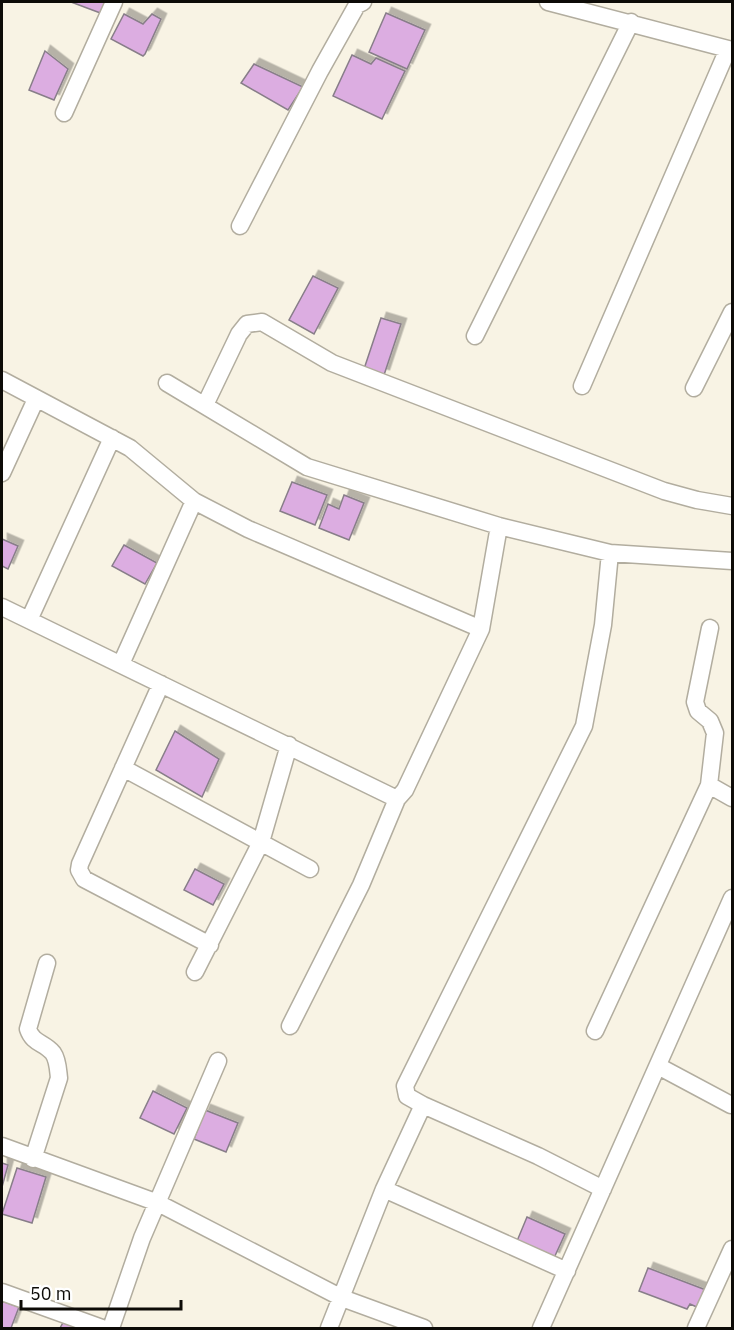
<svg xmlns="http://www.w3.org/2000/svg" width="734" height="1330" viewBox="0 0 734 1330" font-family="'IBM Plex Sans',sans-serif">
  <defs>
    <filter id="shadow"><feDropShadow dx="5.5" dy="-5.5" stdDeviation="0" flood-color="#0004"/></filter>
  </defs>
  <rect width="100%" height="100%" fill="#f8f3e4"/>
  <path fill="#dcade1" stroke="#887e89" stroke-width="1.5" filter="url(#shadow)" d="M71 2H108L103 14Z
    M386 13 425 30 407 69 369 52Z
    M124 14 143 24 152 14 161 19 145 54 143 56 111 39Z
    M45 51 68 69 54 100 29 90Z
    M352 55 371 64 376 58 405 71 382 119 333 96Z
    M254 64 303 87 288 110 241 83Z
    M313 276 338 288 314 334 289 320Z
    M381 318 401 324 384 375 364 369Z
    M292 482 327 495 315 525 280 511Z
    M344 495 364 503 349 540 319 528 328 504 339 509Z
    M2 539 18 546 8 569 2 566Z
    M124 545 157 563 145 584 112 566Z
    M175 731 219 759 202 797 156 770Z
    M195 869 224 884 213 905 184 890Z
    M153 1091 187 1108 174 1134 140 1118Z
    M205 1110 238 1123 226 1152 194 1139Z
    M2 1163 8 1165 2 1187Z
    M17 1168 46 1177 32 1223 2 1214Z
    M527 1217 565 1234 554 1258 517 1241Z
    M648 1268 706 1290 699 1308 690 1304 687 1309 639 1291Z
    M2 1301 19 1307 11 1328H2Z
    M64 1321 82 1328H60Z"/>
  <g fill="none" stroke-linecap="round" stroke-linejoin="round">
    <defs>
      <path id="street" d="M548 2 732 50
        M64 113 114 2
        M240 226 320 71 357 5 363 2
        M475 336 631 22
        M2 380 130 448 194 501 248 529 481 629
        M167 383 307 467 499 526 610 553 732 561
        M582 386 728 49
        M694 388 732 312
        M205 405 239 334 247 324 262 322 332 363 664 491 697 500 732 506
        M2 473 36 399
        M2 607 397 799
        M29 620 112 438
        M121 664 194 501
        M161 684 80 864 79 870 84 879 210 945
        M123 768 310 869
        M709 785 732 798
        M195 972 261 842 289 745
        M290 1026 361 885 397 799 405 790 481 629 499 526
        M595 1031 709 785 715 733 710 721 698 711 695 702 710 628
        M658 1066 731 1105
        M2 1146 158 1203 342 1298 424 1328
        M33 1159 59 1078C58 1070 58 1060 53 1053 44 1042 33 1044 28 1029L47 963
        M384 1189 567 1271
        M603 1189 538 1156 423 1105 407 1096 405 1086 584 726 603 625 610 553
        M2 1292 102 1328
        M111 1328 142 1238 218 1061
        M329 1328 384 1189 423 1105
        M541 1328 732 898
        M696 1328 732 1249"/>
    </defs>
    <use href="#street" stroke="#b2ad9f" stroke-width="19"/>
    <use href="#street" stroke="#fff" stroke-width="16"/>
  </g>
  <rect width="734" height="1330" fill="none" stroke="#0d0b07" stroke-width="6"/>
  <path d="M21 1300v9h160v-9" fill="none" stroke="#0d0b07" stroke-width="3"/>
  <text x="30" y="1300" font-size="18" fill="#0d0b07" stroke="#ffffff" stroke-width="4.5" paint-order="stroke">50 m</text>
</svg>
